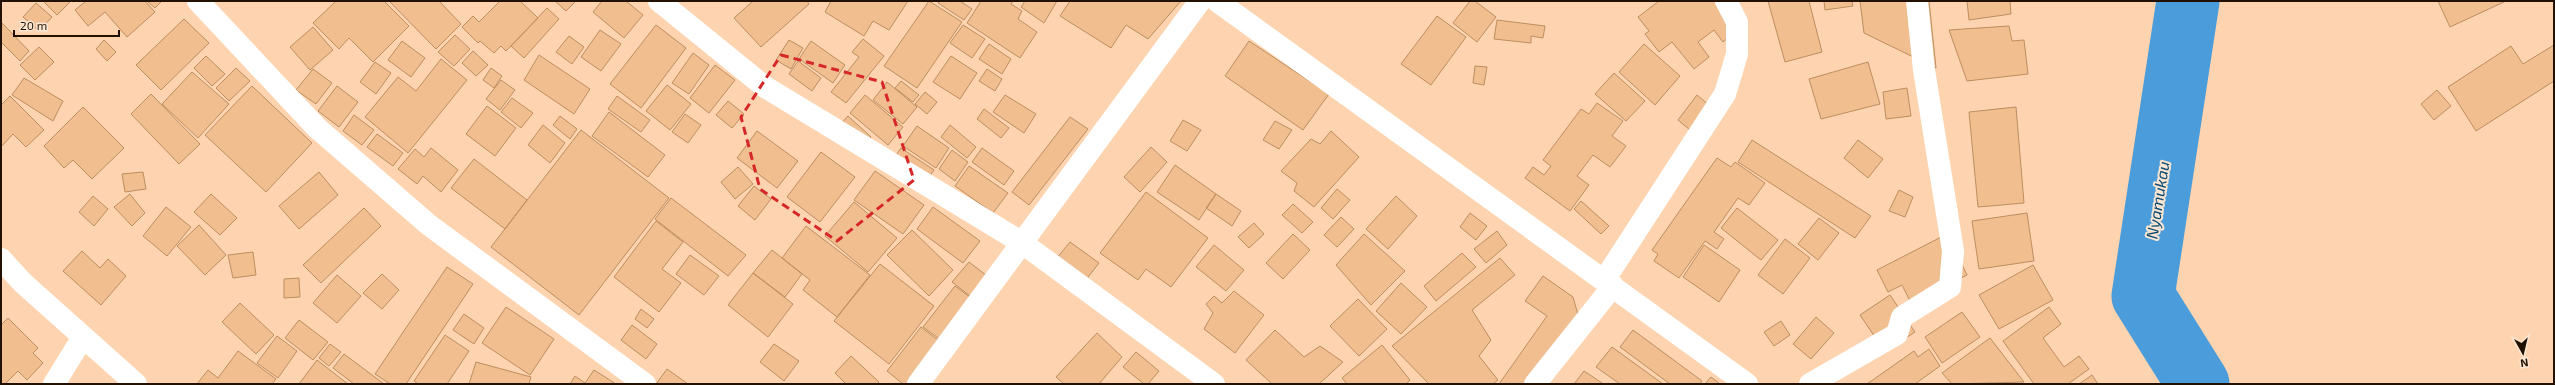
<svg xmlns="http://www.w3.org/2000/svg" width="2555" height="385" viewBox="0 0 2555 385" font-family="'Exo 2',sans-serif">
  <rect width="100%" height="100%" fill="#fdd4af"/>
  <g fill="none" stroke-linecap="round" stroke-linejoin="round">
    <path stroke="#4b9cda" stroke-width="63" d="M2188 1 2143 296 2198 384"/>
  </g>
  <path fill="#f0be8f" stroke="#bd8e60" d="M43 1H71L57 15Z
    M86 1H145L155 12 127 37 105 12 88 26 75 10Z
    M147 1H162L155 8Z
    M336 1H384L409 26 373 62 349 38 339 49 313 23Z
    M389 1H439L461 24 436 49Z
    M500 1H520L538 18 506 51 501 46 494 53 480 41 478 43 462 27 473 16 479 22Z
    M555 1H576L566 11Z
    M602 1H626L643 15 624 38 593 12Z
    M753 1H807L809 4 761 47 734 18Z
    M831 1H908L889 30 873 21 864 36 825 12Z
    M929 1 962 22 917 88 884 66Z
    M940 1H960L972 9 964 20 938 3Z
    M981 1H1013L1011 4 1022 11 1018 19 1037 32 1020 58 967 23Z
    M1025 1H1057L1044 23 1021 7Z
    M1070 1H1181L1148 39 1126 25 1111 48 1060 16Z
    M1470 1H1475L1496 17 1477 42 1453 23Z
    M1659 1H1715L1738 30 1723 42 1714 30 1698 42 1709 57 1694 69 1672 42 1659 52 1645 34 1649 31 1638 17Z
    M1768 1H1809L1822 52 1785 62Z
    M1824 1H1852L1853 6 1825 10Z
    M1860 1H1929L1936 68 1864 33Z
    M1967 1H2010L2011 14 1969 20Z
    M2438 1H2506L2450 27Z
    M36 3 52 17 39 31 23 17Z
    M547 8 559 19 524 58 511 46Z
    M1437 16 1466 37 1431 85 1401 64Z
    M184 19 209 43 161 90 136 65Z
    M1497 20 1545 26 1543 38 1531 36V43L1494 39Z
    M2 23 29 51 20 61 1 42Z
    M656 25 686 48 641 108 610 84Z
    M963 25 985 39 972 58 950 43Z
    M2009 26 2012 41 2024 40 2028 74 1967 81 1949 30Z
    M313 27 333 50 310 70 290 47Z
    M600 30 621 44 601 71 581 57Z
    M455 35 470 49 454 66 438 52Z
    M569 36 584 47 572 64 556 52Z
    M863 39 884 56 846 103 831 92 859 57 852 52Z
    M104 40 116 52 107 61 96 49Z
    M789 40 803 48 791 69 776 60Z
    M402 41 425 58 411 77 388 60Z
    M811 41 845 65 833 83 799 59Z
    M1249 41 1329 94 1303 130 1225 76Z
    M989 44 1011 59 1002 74 979 59Z
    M1644 44 1680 76 1655 105 1619 72Z
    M2554 45V81L2476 131 2448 87 2511 46 2523 64Z
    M39 47 54 62 35 80 20 65Z
    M473 51 488 65 476 76 462 63Z
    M693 53 709 65 689 94 672 83Z
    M539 55 590 89 574 114 524 80Z
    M206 56 225 74 212 86 194 68Z
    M951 56 977 73 960 99 933 82Z
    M441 59 467 80 408 153 365 117 398 77 416 91Z
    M798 61 821 78 812 91 789 74Z
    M375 62 391 73 376 94 360 82Z
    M1868 62 1880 104 1821 119 1809 79Z
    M715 65 735 80 709 113 690 98Z
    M1475 66 1487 67 1484 85 1473 83Z
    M236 68 250 81 229 101 216 88Z
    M491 68 502 76 494 88 483 80Z
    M313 69 332 83 316 104 296 90Z
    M987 69 1002 79 995 91 979 81Z
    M192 72 229 104 198 138 162 104Z
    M1614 73 1645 101 1626 121 1595 94Z
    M24 78 63 101 53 121 12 95Z
    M501 80 515 90 500 110 486 99Z
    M901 81 919 95 913 102 895 88Z
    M887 82 917 107 903 124 873 100Z
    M667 85 691 104 670 130 646 111Z
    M252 86 312 143 266 192 205 135Z
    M337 86 358 102 339 127 318 111Z
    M1907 88 1911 116 1886 119 1883 92Z
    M2437 90 2451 106 2434 120 2421 104Z
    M925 92 937 102 927 114 915 104Z
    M151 94 200 144 179 164 131 114Z
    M865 95 903 127 888 145 850 113Z
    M1005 95 1036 114 1024 133 993 112Z
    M1697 95 1715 110 1696 135 1678 120Z
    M10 96 44 130 26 147 13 134 1 147V105Z
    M617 96 650 120 641 132 608 109Z
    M512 98 533 113 521 128 501 112Z
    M728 101 744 114 732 128 716 115Z
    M1597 103 1623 121 1612 136 1626 146 1610 167 1593 155 1577 176 1589 185 1570 211 1525 178 1533 167 1544 175 1551 166 1543 160 1581 109 1589 114Z
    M487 106 516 128 495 156 466 134Z
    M83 107 124 148 92 179 73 160 64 168 44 146Z
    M2016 107 2024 203 1978 207 1969 112Z
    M984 109 1009 128 1001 138 977 119Z
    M609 112 665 155 648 177 592 136Z
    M685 114 701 125 688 143 672 132Z
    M354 115 374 130 362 145 343 131Z
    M560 116 577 129 570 139 553 125Z
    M848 116 871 137 859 152 834 131Z
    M1070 117 1088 129 1029 205 1012 192Z
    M1183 120 1201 130 1187 151 1170 141Z
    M1275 121 1292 130 1279 149 1263 140Z
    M543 125 565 143 550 163 528 145Z
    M950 125 976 147 967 158 941 137Z
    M917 126 949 148 936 168 903 146Z
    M581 130 669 198 579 315 491 247Z
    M757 131 798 161 777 188 737 158Z
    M1331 131 1359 157 1314 207 1294 191 1297 183 1281 171 1311 139 1320 144Z
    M377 134 403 153 393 166 367 147Z
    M1752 140 1871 216 1855 238 1738 162Z
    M1858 140 1883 159 1868 178 1844 158Z
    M1151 147 1167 162 1140 192 1124 177Z
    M431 148 458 170 441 192 423 176 417 184 398 169 415 149 424 157Z
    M901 148 934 170 922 187 889 165Z
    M982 148 1014 171 1004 185 972 162Z
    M952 150 968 162 955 181 939 169Z
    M821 152 855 177 820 222 787 197Z
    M1717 158 1731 167 1735 162 1765 183 1749 205 1738 198 1714 232 1724 239 1717 249 1705 241 1679 278 1654 261 1658 254 1652 250Z
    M474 159 527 200 505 229 451 188Z
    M1175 165 1216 194 1199 220 1157 192Z
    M969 166 1008 193 993 213 955 186Z
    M738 167 753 184 735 199 721 182Z
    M875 171 924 205 903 234 854 200Z
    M143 172 146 189 125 192 122 174Z
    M319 172 338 195 299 229 279 206Z
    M754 186 771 199 755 220 738 206Z
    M1337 189 1350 200 1333 219 1321 208Z
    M1899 190 1913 197 1905 217 1889 211Z
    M1146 192 1208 238 1171 287 1146 269 1138 280 1100 253Z
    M130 194 145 213 132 226 114 207Z
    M211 194 237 218 220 235 194 212Z
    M1216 194 1241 211 1232 226 1206 208Z
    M93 196 108 209 94 226 79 212Z
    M1396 196 1417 216 1388 249 1366 229Z
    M671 198 746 255 728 276 655 219Z
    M1581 201 1609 226 1601 234 1574 209Z
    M854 202 897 238 868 272 825 236Z
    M1293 204 1313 222 1302 233 1282 215Z
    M166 207 191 227 167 256 143 236Z
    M933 207 980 241 963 263 917 229Z
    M364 208 381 226 321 283 303 265Z
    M1737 208 1778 240 1761 260 1721 228Z
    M1470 213 1487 226 1476 240 1460 227Z
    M2027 213 2034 261 1979 269 1972 221Z
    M1341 217 1354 229 1337 247 1324 235Z
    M1819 218 1839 233 1818 260 1798 244Z
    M656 221 683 242 662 269 681 283 659 312 614 277Z
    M1254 223 1264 234 1249 248 1238 237Z
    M199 225 226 255 205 275 177 246Z
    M806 226 870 275 837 317 803 290 810 280 782 258Z
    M912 230 953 270 929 296 887 255Z
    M1497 231 1507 245 1486 263 1474 249Z
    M1293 234 1310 250 1283 279 1266 263Z
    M1364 234 1405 271 1371 305 1336 265Z
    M1947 234 1967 275 1911 303 1902 285 1888 292 1877 270Z
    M1785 239 1810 258 1783 294 1758 275Z
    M1070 242 1099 263 1085 281 1056 259Z
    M1214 245 1244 270 1226 291 1196 267Z
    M1704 245 1740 270 1719 302 1683 277Z
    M772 250 802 274 785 297 753 273Z
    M82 251 100 268 108 259 126 276 101 305 63 271Z
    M253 252 256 275 233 278 228 255Z
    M1462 253 1476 267 1436 301 1424 286Z
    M690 255 719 276 704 295 676 274Z
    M1500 258 1515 275 1472 310 1491 340 1479 356 1498 380 1493 384H1429L1392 346Z
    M969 262 995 282 979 303 952 282Z
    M880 264 934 306 889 364 834 321Z
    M2033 265 2053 300 1999 329 1979 295Z
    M447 267 473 284 406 384H390L375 374Z
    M753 273 793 304 768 337 728 305Z
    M382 274 399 290 382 309 363 293Z
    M337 275 361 296 337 323 313 303Z
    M1543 276 1573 297 1579 318 1528 384H1499L1547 316 1525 301Z
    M299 278 300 297 284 298V279Z
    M1401 283 1427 307 1401 334 1376 311Z
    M955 286 982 306 950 347 923 327Z
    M1234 291 1264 315 1235 353 1204 329 1213 313 1206 304 1214 296 1222 303Z
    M1890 295 1915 332 1885 352 1860 315Z
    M1358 299 1387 329 1359 356 1330 326Z
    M240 303 274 335 256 354 222 322Z
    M506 307 554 339 530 375 482 343Z
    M2049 307 2061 324 2043 338 2064 367 2079 356 2089 369 2068 384H2034L2003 341Z
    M641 309 654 319 647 328 635 319Z
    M1962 312 1980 337 1942 363 1925 337Z
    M464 314 484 328 474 344 453 330Z
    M1816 317 1834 333 1811 359 1793 344Z
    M8 318 38 348 33 353 43 363 27 380 18 371 5 384H1V325Z
    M299 320 328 342 313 360 285 338Z
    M1781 321 1790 335 1774 346 1764 332Z
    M632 325 657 344 646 359 621 340Z
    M921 327 948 348 920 384H903L887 371Z
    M1275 330 1304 357 1320 346 1343 362 1319 384H1272L1246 360Z
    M1633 330 1702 381 1700 384H1670L1620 347Z
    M1097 333 1122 357 1099 384H1064L1056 377Z
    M445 335 469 351 447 384H418L414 381Z
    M277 336 297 351 278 378 257 363Z
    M1990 338 2024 382 1952 384 1942 373Z
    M330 344 341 352 329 366 319 358Z
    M774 344 799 361 784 381 760 362Z
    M1382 345 1410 380 1406 384H1347L1342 378Z
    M1612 347 1663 384H1620L1596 367Z
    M1929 349 1940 366 1915 384H1867L1914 351 1918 357Z
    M238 351 276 379 272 384H197L208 370 218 378Z
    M1136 352 1159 371 1148 384H1144L1123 367Z
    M344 354 384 384H354L333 368Z
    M851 356 879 382 877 384H846L835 373Z
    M317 360 348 384H299Z
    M476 362 531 377 529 384H469Z
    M667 369 688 384H656Z
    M594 370 616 384H570L575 376 585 383Z
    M1584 371 1602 383 1601 384H1574Z
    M2092 375 2098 384H2079Z
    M1711 377 1720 384H1705Z"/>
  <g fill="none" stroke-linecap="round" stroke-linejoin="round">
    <path stroke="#fff" stroke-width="22" d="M198 1 317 128 429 225 645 384
      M659 1 765 87 1021 242 1214 384
      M1217 1 1747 384
      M1 259 23 283 136 384
      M1605 279 1725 94 1737 54V22L1726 1
      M54 384 83 337
      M918 384 1200 1
      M1535 384 1613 286
      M1810 384 1897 334 1902 317 1950 287 1953 251 1924 70 1917 1"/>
  </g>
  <path fill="none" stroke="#d62828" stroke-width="3" stroke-dasharray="8 5" stroke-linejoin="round" d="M781 55 882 82 914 180 837 241 760 189 741 117Z"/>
  <g text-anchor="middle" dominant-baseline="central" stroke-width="4" stroke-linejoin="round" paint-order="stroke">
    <g font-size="16" font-style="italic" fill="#0a4972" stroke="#fae6d3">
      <text transform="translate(2157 200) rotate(-81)">Nyamukau</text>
    </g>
  </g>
  <rect width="2555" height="385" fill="none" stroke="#221101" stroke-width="4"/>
  <g transform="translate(2523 353) rotate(172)" stroke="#fae6d3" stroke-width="3" paint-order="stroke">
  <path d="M0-3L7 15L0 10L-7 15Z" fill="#221101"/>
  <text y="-6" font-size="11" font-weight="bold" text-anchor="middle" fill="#221101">N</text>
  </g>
  <path d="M14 30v6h105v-6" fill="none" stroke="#221101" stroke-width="2"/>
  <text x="20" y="30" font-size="12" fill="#221101" stroke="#fae6d3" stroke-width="3" paint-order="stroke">20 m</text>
</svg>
